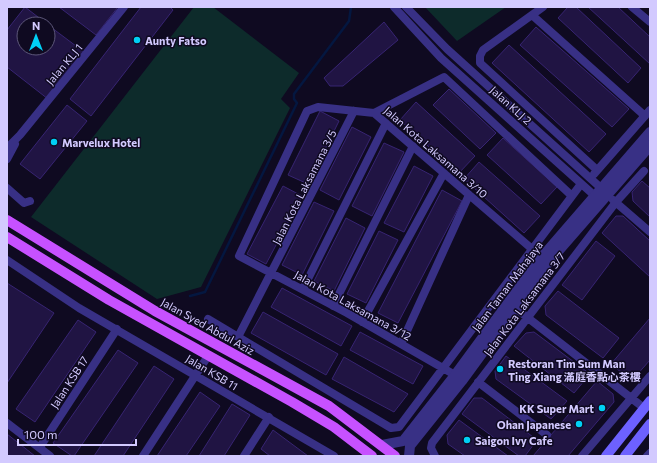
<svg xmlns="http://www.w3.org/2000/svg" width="657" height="463" viewBox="0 0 657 463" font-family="Commissioner,'Noto Sans SC',sans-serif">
  <rect width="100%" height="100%" fill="#0f0a21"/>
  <path fill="#0d2b2b" d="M194 7H213L299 73 281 99 290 108 201 287 157 299 31 217Z
    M425 7H506L457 41Z"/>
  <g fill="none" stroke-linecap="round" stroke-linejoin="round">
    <path stroke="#041740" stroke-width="2.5" d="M190 296 205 292 297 103 294 99V94L349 21 351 7"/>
  </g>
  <path fill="#201443" stroke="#372472" d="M25 7 47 24H24V48H48V25L84 52 48 99 7 67V30Z
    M59 7H118L96 35Z
    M141 7H170L173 10 91 116 70 99Z
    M568 7H576L641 68 628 83 558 18Z
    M588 7H618L650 37V64Z
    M384 22 398 40 343 86H330L324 78Z
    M536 27 629 109 612 127 520 45Z
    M509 45 606 134 589 152 492 63Z
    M449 89 496 133 480 149 433 105Z
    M416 102 475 156 458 174 400 120Z
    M67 105 87 121 40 179 20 164Z
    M320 111 339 121 308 184 288 175Z
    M352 127 371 137 339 200 320 190Z
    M503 138 557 187 541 204 487 155Z
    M384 143 404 152 372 216 352 206Z
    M479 162 540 216 524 233 464 179Z
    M414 166 433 176 404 232 384 223Z
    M642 181 650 188V217L633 201 632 192Z
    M283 186 302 196 266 264 247 254Z
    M442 190 462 201 398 323 378 313Z
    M314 202 334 211 302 275 282 265Z
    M616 216H623L650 241V277L602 233Z
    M346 218 365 228 334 291 314 281Z
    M379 231 398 240 366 303 347 294Z
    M596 241 615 256 582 300 562 285Z
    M7 283 54 313 7 383Z
    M282 288 352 326 341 346 271 307Z
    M558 291 619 338 603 358 546 315 545 306Z
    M263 312 338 354 326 375 251 333Z
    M650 318V360L635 377H627L611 364Z
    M78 320 96 332 35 422 16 409Z
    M360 332 423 366 413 384 350 350Z
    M534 332 590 374 574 393 514 346 526 333Z
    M118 350 138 363 74 456H72L53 443Z
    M506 356 567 401 551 419 496 379 495 371Z
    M344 357 408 394 394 412 332 379Z
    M154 366 174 379 123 456H94Z
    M597 381 613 394 614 402 568 456H533Z
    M200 392 220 406 186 456H157Z
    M474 398H482L537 440 525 456H519L462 414Z
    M232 404 250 415 224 456H199Z
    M459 420 508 456H465L448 444 447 435Z
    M273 430 308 456H270L261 449Z
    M7 434 35 456H7Z"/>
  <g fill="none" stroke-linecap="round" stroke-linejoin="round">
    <path stroke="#383085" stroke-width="8" d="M394 7 441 58 595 196 600 195
      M406 7 447 49 601 188 602 193
      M543 7 483 50 480 56V63L597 170
      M632 7 650 22
      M532 15 645 116
      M374 113 444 77 572 196
      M7 148 20 135 124 7
      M7 159 15 144
      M594 174 650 110
      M7 188 24 203 30 201
      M613 200 650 232
      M7 260 79 308 334 456
      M303 289 386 123
      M510 304 644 408
      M333 306 413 146
      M208 319 391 428 399 427 581 184
      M362 322 444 173
      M238 337 354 111
      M401 344 469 195
      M455 375 347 313 239 256 307 111 318 107 374 113 546 261
      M478 382 547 435
      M7 423 50 456
      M40 447 117 329
      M143 456 208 356
      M244 456 269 417
      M435 456 431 448 432 443 616 202 644 171
      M582 456 650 376
      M647 456 650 453"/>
    <path stroke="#383085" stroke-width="10" d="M382 445 403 441 455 375 541 258 650 132
      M409 456 410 446 462 381 548 263 650 146"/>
    <path stroke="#6d61ff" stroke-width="10" d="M606 456 650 401
      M625 456 650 424"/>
    <path stroke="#c751ff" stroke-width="10" d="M7 220 155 311 329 406 395 456
      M7 237 109 300 292 402 334 427 372 456"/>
  </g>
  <g fill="#00d0f5" stroke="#0f0a21" stroke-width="1.5">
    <circle cx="137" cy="40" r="4"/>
    <circle cx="54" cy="142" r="4"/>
    <circle cx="500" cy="369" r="4"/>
    <circle cx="602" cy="408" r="4"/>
    <circle cx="579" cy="424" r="4"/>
    <circle cx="467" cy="440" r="4"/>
  </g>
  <g text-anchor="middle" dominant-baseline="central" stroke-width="3" stroke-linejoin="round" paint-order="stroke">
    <g font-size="11" font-weight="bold" fill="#d3caff" stroke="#0f0a21" text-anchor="start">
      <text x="145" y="40">Aunty Fatso</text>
      <text x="62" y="142">Marvelux Hotel</text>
      <text x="508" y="363">Restoran Tim Sum Man<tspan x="508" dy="13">Ting Xiang 滿庭香點心茶樓</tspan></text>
      <text x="594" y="408" text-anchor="end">KK Super Mart</text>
      <text x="571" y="424" text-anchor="end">Ohan Japanese</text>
      <text x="475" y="440">Saigon Ivy Cafe</text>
    </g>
    <g font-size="11" fill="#d3caff" stroke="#0f0a21">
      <text transform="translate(64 64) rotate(-50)">Jalan KLJ 1</text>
      <text transform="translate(511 105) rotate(42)">Jalan KLJ 2</text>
      <text transform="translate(436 152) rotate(41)">Jalan Kota Laksamana 3/10</text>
      <text transform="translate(304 187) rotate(-63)">Jalan Kota Laksamana 3/5</text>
      <text transform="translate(507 286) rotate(-53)">Jalan Taman Mahajaya</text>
      <text transform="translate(524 304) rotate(-53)">Jalan Kota Laksamana 3/7</text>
      <text transform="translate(353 305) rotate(29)">Jalan Kota Laksamana 3/12</text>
      <text transform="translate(208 326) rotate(29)">Jalan Syed Abdul Aziz</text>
      <text transform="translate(212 372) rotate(31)">Jalan KSB 11</text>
      <text transform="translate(69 382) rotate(-57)">Jalan KSB 17</text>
    </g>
  </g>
  <rect width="657" height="463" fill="none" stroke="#d3caff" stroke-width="16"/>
  <g transform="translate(36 36)"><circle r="19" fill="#0f0a21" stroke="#5d577a"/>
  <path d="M0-3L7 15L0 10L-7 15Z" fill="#00d0f5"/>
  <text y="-6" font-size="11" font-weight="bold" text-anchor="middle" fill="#d3caff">N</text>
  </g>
  <path d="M18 439v6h118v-6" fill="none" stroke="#d3caff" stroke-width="2"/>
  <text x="24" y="439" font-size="12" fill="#d3caff" stroke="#0f0a21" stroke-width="3" paint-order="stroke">100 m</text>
</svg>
